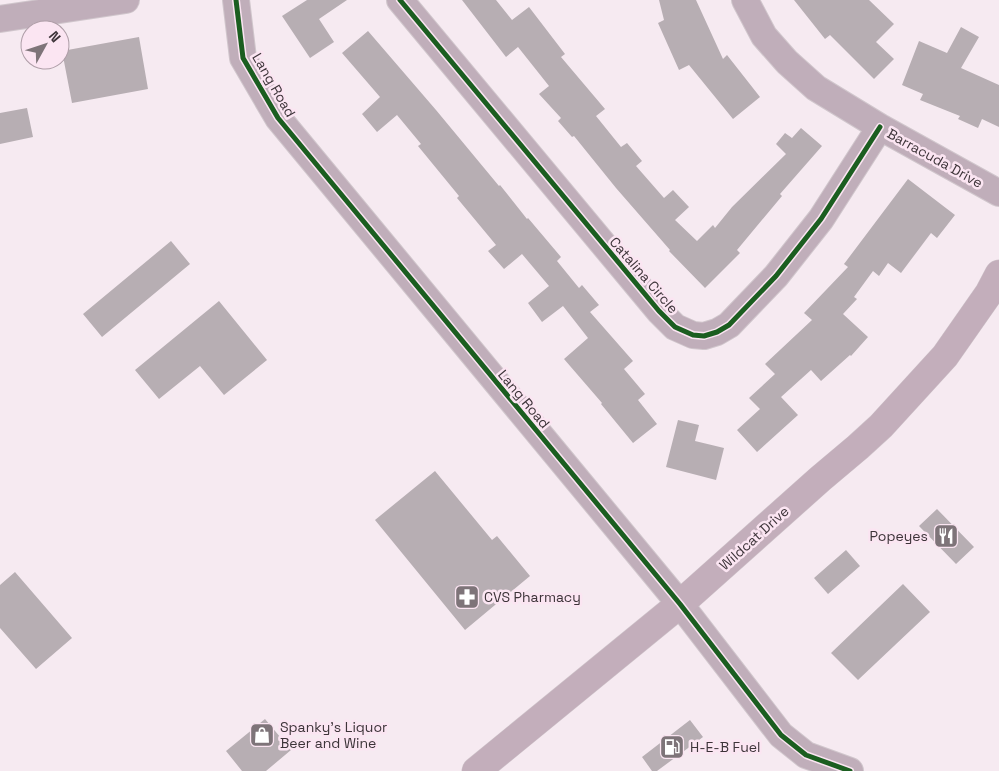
<svg xmlns="http://www.w3.org/2000/svg" width="999" height="771" viewBox="0 0 999 771" font-family="'Space Grotesk',sans-serif">
  <rect width="100%" height="100%" fill="#f6eaf1"/>
  <path fill="#b7aeb3" d="M307 0H347L319 19 334 42 310 58 282 16Z
    M462 0H496L512 20 529 7 565 54 561 57 605 109 596 116 621 147 627 143 642 161 636 166 664 198 673 190 689 207 675 220 697 241 713 225 715 228 732 207 786 154 776 144 785 133 792 138 801 128 822 146 780 194 782 196 737 250 740 253 705 288 669 251 670 250 616 188 574 136 572 137 558 121 561 118 539 94 549 86 518 47 506 57Z
    M659 0H696L723 59 727 55 760 97 733 119 689 65 679 70 658 23 664 20Z
    M794 0H869L894 24 876 42 894 59 874 79 830 35 825 39Z
    M961 27 979 37 961 68 999 85V127L982 119 978 128 958 119 960 116 920 100 923 94 902 85 919 41 947 53Z
    M368 31 436 110 499 186 500 185 527 219 528 218 561 257 557 261 579 288 582 285 599 305 590 312 633 361 624 369 645 394 638 400 657 424 633 443 601 404 602 403 564 359 588 338 563 306 542 322 528 303 549 286 522 254 504 269 488 251 496 245 457 198 459 196 418 146 421 144 397 115 377 132 362 114 380 97 342 53Z
    M139 37 148 89 72 103 62 51Z
    M27 108 33 137 0 144V113Z
    M908 179 955 215 937 238 931 233 901 273 888 263 879 276 873 271 854 297 857 299 843 314 868 337 851 356 850 355 821 381 811 370 781 397 798 415 757 452 737 430 760 409 749 398 775 374 765 364 812 320 804 313 848 267 844 264Z
    M171 241 190 264 102 337 83 314Z
    M219 301 267 360 224 395 200 366 159 399 135 370Z
    M678 420 699 425 695 441 724 448 716 480 666 467Z
    M435 471 492 540 497 536 530 576 465 630 375 520Z
    M937 509 974 547 956 564 919 526Z
    M846 550 860 566 828 594 814 578Z
    M15 572 72 638 36 669 0 628V585Z
    M903 584 930 612 858 680 831 653Z
    M265 719 291 750 266 771H242L226 751Z
    M690 720 703 737 657 771H652L642 757Z"/>
  <g fill="none" stroke-linecap="round" stroke-linejoin="round">
    <defs>
      <path id="minor" d="M236 0 243 58 278 118 680 604 781 735 806 755 850 771
        M400 0 659 311 675 327 693 335 704 336 717 332 729 325 776 276 821 219 880 127
        M745 0 764 36 787 62 816 88 880 127 999 193
        M0 19 126 0"/>
      <path id="major" d="M476 771 680 604 820 479 858 447 881 426 945 356 989 293 999 274"/>
    </defs>
    <use href="#minor" stroke="#d0c6cc" stroke-width="28"/>
    <use href="#major" stroke="#d0c6cc" stroke-width="29"/>
    <use href="#minor" stroke="#c0aeba" stroke-width="26"/>
    <use href="#major" stroke="#c3aebb" stroke-width="28"/>
    <defs>
      <path id="cycleway" d="M236 0 243 58 278 118 680 604 781 735 806 755 850 771
        M400 0 659 311 675 327 693 335 704 336 717 332 729 325 776 276 821 219 880 127"/>
    </defs>
    <use href="#cycleway" stroke="#fbe5f2" stroke-width="8"/>
    <use href="#cycleway" stroke="#1b5e20" stroke-width="5"/>
  </g>
  <defs>
    <symbol id="restaurant-square" viewBox="-11 -11 22 22"><rect x="-9" y="-9" width="18" height="18" rx="4" fill="#7e7479" stroke="#fbe5f2"/><path d="M-5-6h1v4h1v-4h1v4h1v-4h1v5L-1.5 .5V6h-2V.5L-5-1ZM5-6V6H3V1.5H1.5Q1.5-4 5-6Z" fill="#fff"/></symbol>
    <symbol id="pharmacy-square" viewBox="-11 -11 22 22"><rect x="-9" y="-9" width="18" height="18" rx="4" fill="#7e7479" stroke="#fbe5f2"/><path d="M-2-6h4v4h4v4h-4v4h-4v-4h-4v-4h4Z" fill="#fff"/></symbol>
    <symbol id="shop-square" viewBox="-11 -11 22 22"><rect x="-9" y="-9" width="18" height="18" rx="4" fill="#7e7479" stroke="#fbe5f2"/><path d="M-5-2.5h2.3a2.7 3.5 0 0 1 5.4 0H5L5.5 6h-11ZM-1.5-2.5h3a1.5 2.3 0 0 0-3 0Z" fill="#fff"/></symbol>
    <symbol id="fuel-square" viewBox="-11 -11 22 22"><rect x="-9" y="-9" width="18" height="18" rx="4" fill="#7e7479" stroke="#fbe5f2"/><path d="M-5.5-6h7V0h2V4h1.3V-2.5L3-4.5l.8-.8L6-3V5H2.5V1h-1V6h-7ZM-4.2-4.7v3.2H.2V-4.7Z" fill="#fff"/></symbol>
  </defs>
  <g fill-rule="evenodd">
    <use href="#restaurant-square" x="932" y="522" width="28" height="28"/>
    <use href="#pharmacy-square" x="453" y="583" width="28" height="28"/>
    <use href="#shop-square" x="248" y="721" width="28" height="28"/>
    <use href="#fuel-square" x="658" y="733" width="28" height="28"/>
  </g>
  <g text-anchor="middle" dominant-baseline="central" stroke-width="5" stroke-linejoin="round" paint-order="stroke">
    <g font-size="14" fill="#3d3439" stroke="#fbe5f2">
      <text transform="translate(274 85) rotate(60)">Lang Road</text>
      <text transform="translate(935 158) rotate(29)">Barracuda Drive</text>
      <text transform="translate(644 275) rotate(49)">Catalina Circle</text>
      <text transform="translate(524 399) rotate(50)">Lang Road</text>
      <text transform="translate(754 538) rotate(-42)">Wildcat Drive</text>
    </g>
    <g font-size="14" fill="#3d3439" stroke="#fbe5f2" text-anchor="start">
      <text x="928" y="536" text-anchor="end">Popeyes</text>
      <text x="484" y="597">CVS Pharmacy</text>
      <text x="280" y="727">Spanky's Liquor<tspan x="280" dy="16">Beer and Wine</tspan></text>
      <text x="690" y="747">H-E-B Fuel</text>
    </g>
  </g>
  <g transform="translate(45 45) rotate(50)"><circle r="24" fill="#fbe5f2" stroke="#af9ea8"/>
  <path d="M0-4L9 19L0 12L-9 19Z" fill="#7e7479"/>
  <text y="-8" font-size="14" font-weight="bold" text-anchor="middle" fill="#3d3439">N</text>
  </g>
</svg>
